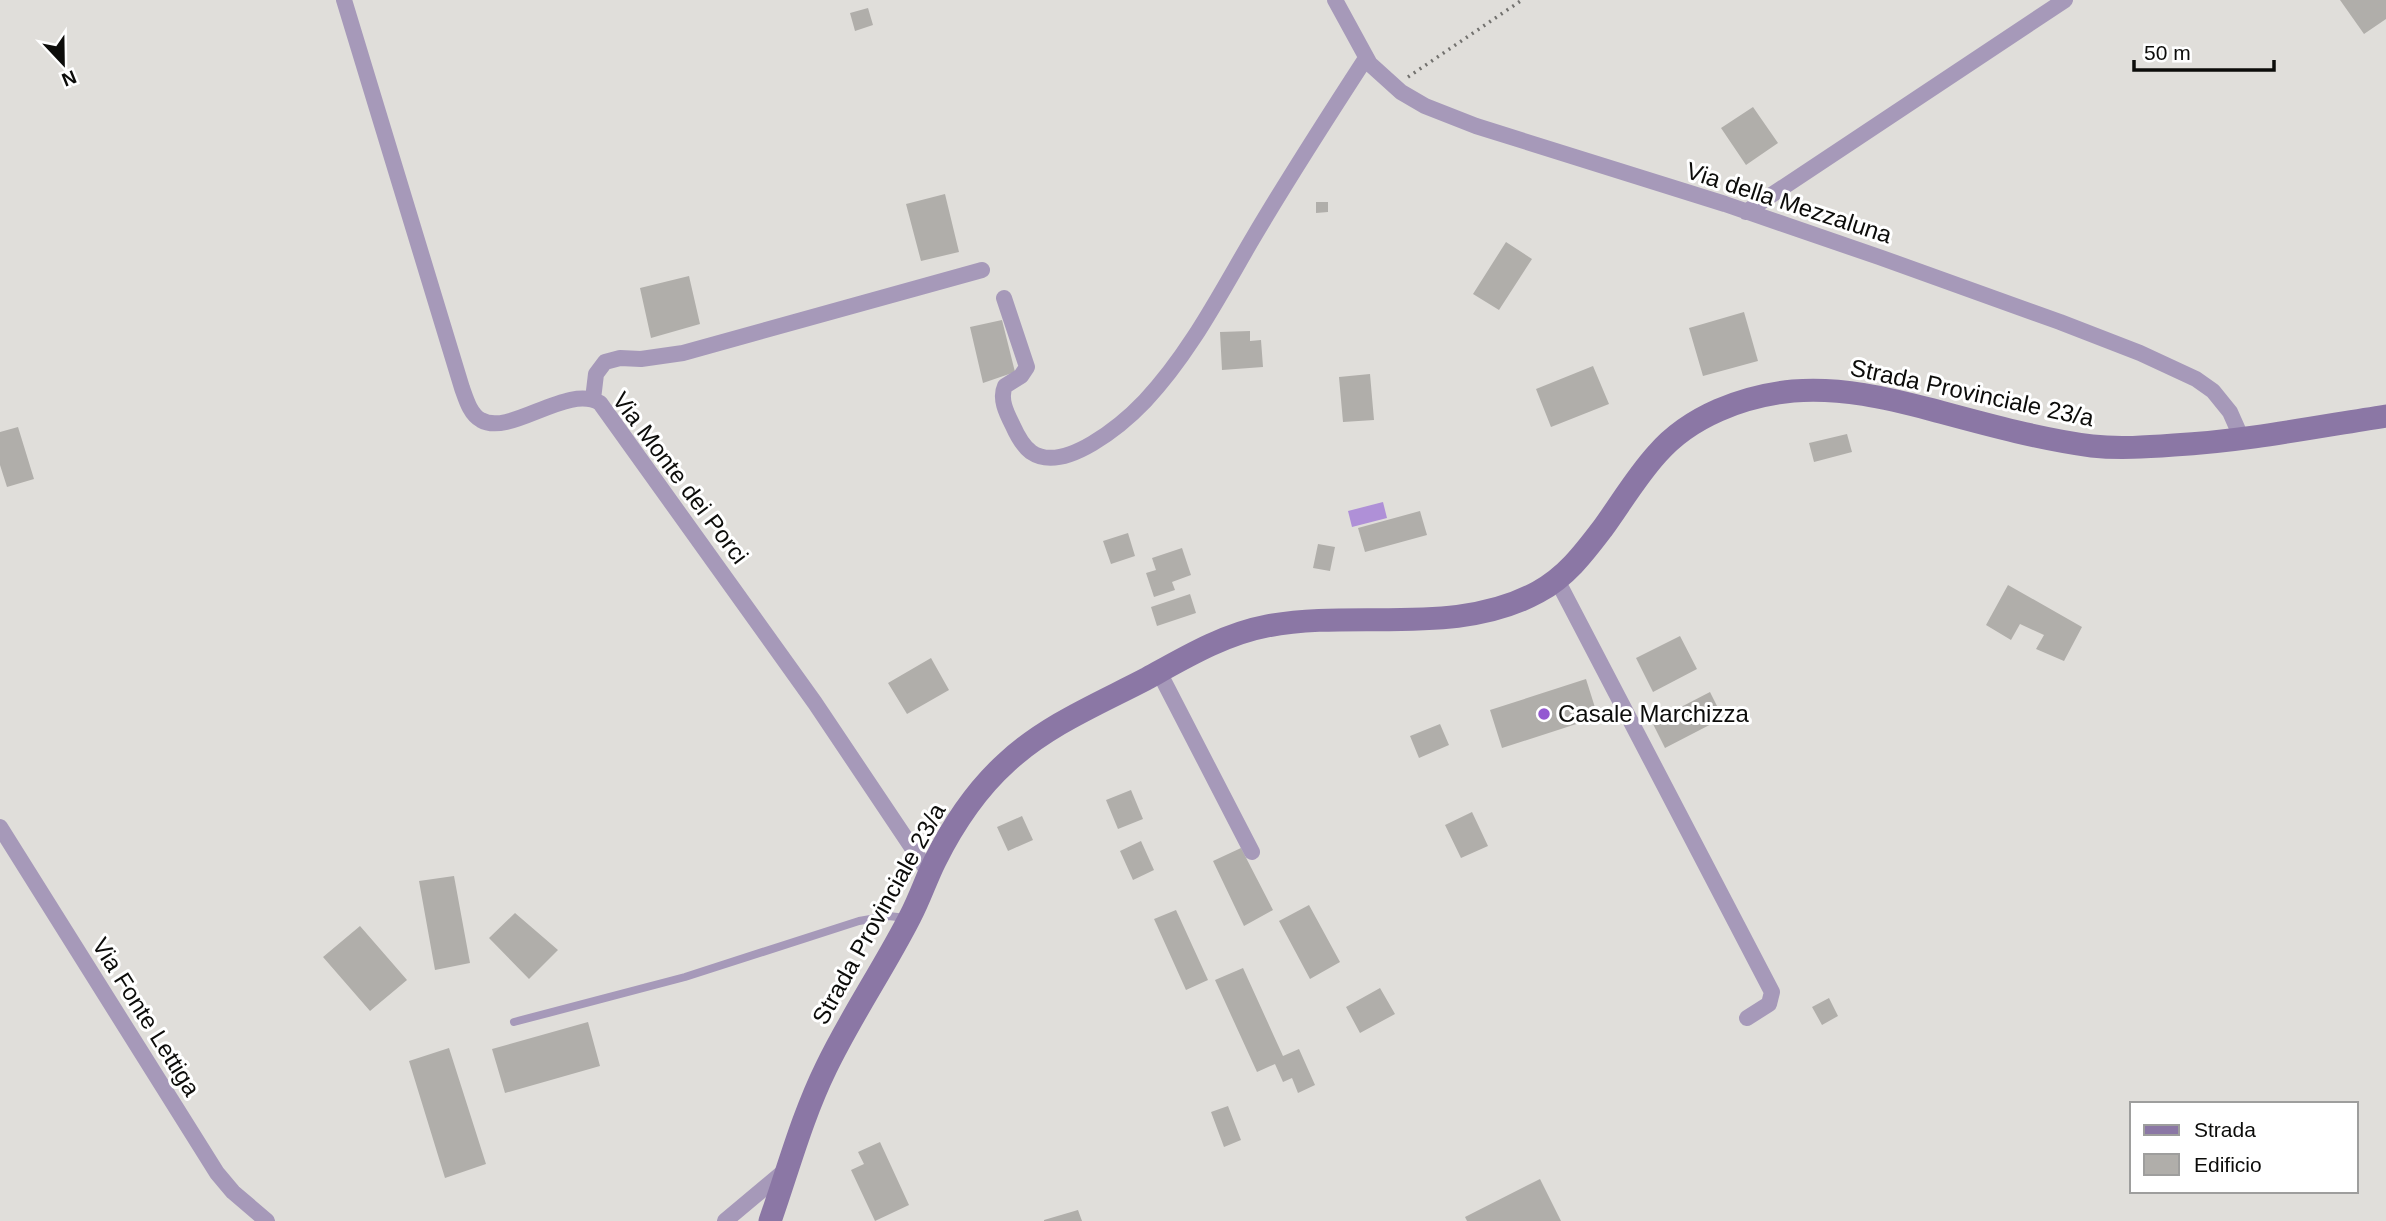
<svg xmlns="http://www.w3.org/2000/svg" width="2386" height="1221" viewBox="0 0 2386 1221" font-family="Arial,sans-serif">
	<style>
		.water { fill: #af90d7 }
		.building { fill: #b0aeaa }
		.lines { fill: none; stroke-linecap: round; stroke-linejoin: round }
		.path { stroke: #72716e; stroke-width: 3.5; stroke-dasharray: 2 5; stroke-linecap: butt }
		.lane { stroke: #a699b9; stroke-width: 8 }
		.street { stroke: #a699b9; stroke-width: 16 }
		.secondary { stroke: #8b77a5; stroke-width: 23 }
		.poi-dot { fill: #9459d1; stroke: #fff; stroke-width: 2.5 }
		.labels { text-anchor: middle; stroke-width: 6; stroke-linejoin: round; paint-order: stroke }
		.street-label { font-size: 24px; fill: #0c0c0a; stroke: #fff }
		.poi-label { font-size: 24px; fill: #0c0c0a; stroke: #fff; text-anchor: start }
	</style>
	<rect width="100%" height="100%" fill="#e0deda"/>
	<path class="water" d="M1383 502 1387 518 1352 527 1348 511Z"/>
	<path class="building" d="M2340 0H2386V19L2364 34Z
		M868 8 873 25 855 31 850 13Z
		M1753 107 1778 143 1746 165 1721 128Z
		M945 194 959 252 921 261 906 204Z
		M1316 202H1328V212L1316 213Z
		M1506 242 1532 259 1499 310 1473 294Z
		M689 276 700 324 651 338 640 288Z
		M1744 312 1758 361 1703 376 1689 328Z
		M1002 320 1015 372 983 383 970 327Z
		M1250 331V341L1261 340 1263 367 1222 370 1220 332Z
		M1593 366 1609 404 1551 427 1536 389Z
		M1370 374 1374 420 1343 422 1339 377Z
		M18 427 34 479 7 487 0 465V432Z
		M1847 434 1852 452 1814 462 1809 443Z
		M1420 511 1427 535 1365 552 1358 528Z
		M1128 533 1135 556 1111 564 1103 541Z
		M1318 544 1335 547 1330 571 1313 568Z
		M1182 548 1191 575 1172 582 1175 590 1154 597 1146 573 1156 570 1152 558Z
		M2008 585 2082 627 2064 661 2036 649 2044 635 2020 624 2011 640 1986 625Z
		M1190 594 1196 613 1157 626 1151 607Z
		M1680 636 1697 669 1653 692 1636 658Z
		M931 658 949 690 907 714 888 683Z
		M1586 679 1598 717 1502 748 1490 710Z
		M1710 692 1723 718 1665 748 1652 722Z
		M1440 724 1449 745 1419 758 1410 736Z
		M1131 790 1143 819 1118 829 1106 800Z
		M1472 812 1488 846 1461 858 1445 825Z
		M1022 816 1033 840 1008 851 997 827Z
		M1141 841 1154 870 1133 880 1120 851Z
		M1241 848 1273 910 1244 926 1213 861Z
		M454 876 470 963 435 970 419 881Z
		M1309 905 1340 962 1310 979 1279 921Z
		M1176 910 1208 980 1186 990 1154 919Z
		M515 913 558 950 529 979 489 938Z
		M360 926 407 980 370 1011 323 957Z
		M1243 968 1283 1056 1299 1049 1315 1085 1298 1093 1292 1078 1283 1082 1275 1064 1257 1072 1215 980Z
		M1380 988 1395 1014 1360 1033 1346 1007Z
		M1829 998 1838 1016 1822 1025 1812 1007Z
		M588 1022 600 1066 505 1093 492 1049Z
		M449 1048 486 1164 445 1178 409 1061Z
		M1228 1106 1241 1140 1224 1147 1211 1112Z
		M880 1142 909 1205 875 1221 851 1170 864 1164 858 1152Z
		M1540 1179 1561 1221H1467L1465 1217Z
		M1078 1210 1082 1221H1044V1220Z"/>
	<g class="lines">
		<path class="path" d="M1408 77 1522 0"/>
		<path class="lane" d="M514 1022 685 977 859 921 888 916 907 918"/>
		<path class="street" d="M344 0 462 388C466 399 470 414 481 420 510 437 568 383 600 403L815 703 929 873
			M1335 0 1370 64 1401 92 1425 106 1476 126 1725 204 1879 257 2060 322 2140 353 2196 379 2213 391 2230 412 2242 439
			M1746 212 2065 0
			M1004 298 1027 367 1021 376 1005 386C999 399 1007 414 1013 426 1017 435 1023 446 1031 452 1064 475 1124 423 1145 401 1190 353 1220 294 1253 238 1289 177 1327 118 1366 58
			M593 399 596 374 605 362 620 358 641 359 683 353 982 270
			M1557 580 1772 992 1769 1004 1747 1018
			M1159 672 1252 852
			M0 827 217 1173 233 1192 267 1221
			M725 1221 787 1169"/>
		<path class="secondary" d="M770 1221C788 1170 802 1117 826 1068 851 1016 884 968 910 917 920 898 926 879 935 861 953 825 977 789 1007 762 1047 725 1098 704 1146 679 1184 658 1224 634 1267 626 1356 609 1456 637 1538 592 1566 577 1584 553 1603 528 1621 503 1637 476 1657 454 1690 416 1743 396 1793 391 1841 387 1887 398 1933 410 1985 424 2039 439 2092 446 2119 449 2147 447 2174 445 2245 441 2315 427 2386 416"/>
	</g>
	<circle class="poi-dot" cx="1544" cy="714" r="7"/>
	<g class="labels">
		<g class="street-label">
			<text transform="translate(1789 203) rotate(18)" y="8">Via della Mezzaluna</text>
			<text transform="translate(1972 393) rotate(12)" y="8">Strada Provinciale 23/a</text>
			<text transform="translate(680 478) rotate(53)" y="8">Via Monte dei Porci</text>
			<text transform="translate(879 914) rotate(-61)" y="8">Strada Provinciale 23/a</text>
			<text transform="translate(146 1017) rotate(58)" y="8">Via Fonte Lettiga</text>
		</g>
		<g class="poi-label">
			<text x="1558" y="722">Casale Marchizza</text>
		</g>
	</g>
	<rect x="2130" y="1102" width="228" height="91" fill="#ffffff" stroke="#9e9e9d" stroke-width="2"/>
	<rect x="2144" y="1125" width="35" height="10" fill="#8b77a5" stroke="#9e9e9d" stroke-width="2"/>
	<text x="2194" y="1137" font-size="21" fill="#0c0c0a">Strada</text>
	<rect x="2144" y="1154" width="35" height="21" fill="#b0aeaa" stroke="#9e9e9d" stroke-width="2"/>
	<text x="2194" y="1172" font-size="21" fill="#0c0c0a">Edificio</text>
	<g transform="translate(63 63) rotate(158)" stroke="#ffffff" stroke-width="5" paint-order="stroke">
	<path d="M0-5L12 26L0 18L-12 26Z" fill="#0c0c0a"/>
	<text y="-10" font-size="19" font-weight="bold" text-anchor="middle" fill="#0c0c0a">N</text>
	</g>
	<path d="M2134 60v10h140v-10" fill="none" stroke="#0c0c0a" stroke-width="3.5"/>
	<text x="2144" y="60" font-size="21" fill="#0c0c0a" stroke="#ffffff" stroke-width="5" paint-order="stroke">50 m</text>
</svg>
